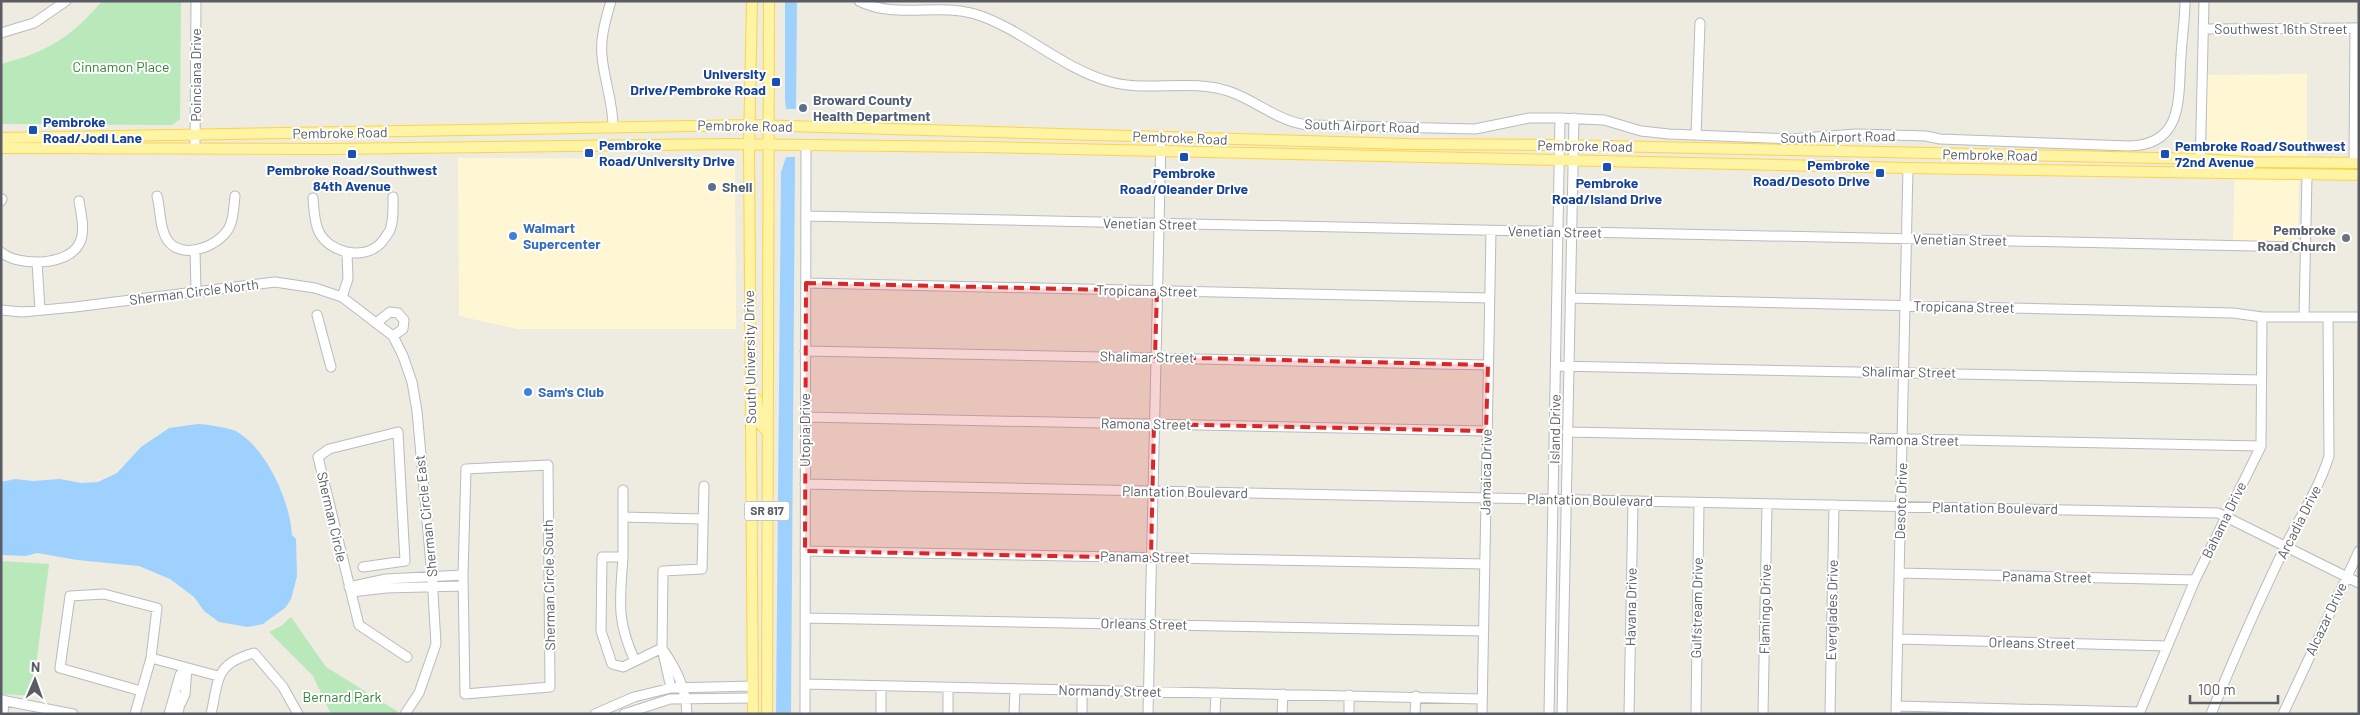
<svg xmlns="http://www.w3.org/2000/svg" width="2360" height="715" viewBox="0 0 2360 715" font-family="Barlow,sans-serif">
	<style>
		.commercial { fill: #fff7d4 }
		.green { fill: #b9e8bb }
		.water { fill: #9fd1ff }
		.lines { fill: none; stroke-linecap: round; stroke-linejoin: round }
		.minor-casing { stroke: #b8bbc1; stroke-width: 11 }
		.major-casing { stroke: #ffd348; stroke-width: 12 }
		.minor { stroke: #fff; stroke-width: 9 }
		.major { stroke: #fff4a4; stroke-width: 10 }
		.marked { fill: #d62828; fill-opacity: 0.2; stroke: #d62828; stroke-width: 4; stroke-dasharray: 10 6; stroke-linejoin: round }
		.transit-dot { fill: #1a4fb4; stroke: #fff; stroke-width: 2 }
		.service-dot { fill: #5c6f8a; stroke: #fff; stroke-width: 2 }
		.shop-dot { fill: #3f7fe0; stroke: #fff; stroke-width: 2 }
		.worship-dot { fill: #6b7280; stroke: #fff; stroke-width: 2 }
		.labels { text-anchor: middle; stroke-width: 4; stroke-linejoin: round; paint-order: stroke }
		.shield { fill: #fff; stroke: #8b8e92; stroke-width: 1 }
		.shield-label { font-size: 12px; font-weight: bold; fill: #595d63 }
		.street-label { font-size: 14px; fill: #595d63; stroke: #fff }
		.park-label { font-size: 14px; fill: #2c8734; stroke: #fff }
		.transit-label { font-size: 14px; font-weight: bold; fill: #164399; stroke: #fff; text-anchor: start }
		.service-label { font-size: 14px; font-weight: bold; fill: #4e5e75; stroke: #fff; text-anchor: start }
		.shop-label { font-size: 14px; font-weight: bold; fill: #366cbe; stroke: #fff; text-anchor: start }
		.worship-label { font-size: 14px; font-weight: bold; fill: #5b616d; stroke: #fff; text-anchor: end }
	</style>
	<rect width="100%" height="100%" fill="#eeebe0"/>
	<path class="commercial" d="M2307 74V158L2299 180 2298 242 2233 241 2235 157 2207 151V75Z
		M458 158 735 159 736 329H518L459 316Z"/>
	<path class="green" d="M102 1H181L180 119 172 125 1 124V64C47 52 71 38 102 1Z
		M1 561 49 564 32 696 1 694Z
		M291 617 326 667 397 711 396 714H331L313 676 269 632 281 626Z"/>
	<path class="water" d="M785 1H797L796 109H786L785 100Z
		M786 157H795L791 714H776L781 172Z
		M198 424C206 424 229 428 236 431 267 449 290 501 292 535L296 539 297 576 291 599 286 607 263 624 248 627 219 622 204 611 194 597 170 579 139 566 77 560 37 553 26 556 1 555V482L15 479 33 481 60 479 81 483 98 482 117 473 141 447 169 428Z"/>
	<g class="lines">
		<defs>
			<path id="minor" d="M611 1C606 19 600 37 602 56 604 80 613 102 613 126
				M859 1C894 19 937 3 975 14 1023 29 1062 69 1111 82 1149 92 1190 79 1228 91 1256 100 1278 122 1308 125L1475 129 1529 118H1560L1604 120 1641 131 1669 134 1790 139 1856 134 1926 136 1940 139 2129 146C2185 145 2178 96 2181 56 2182 37 2185 19 2185 1
				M2203 29 2359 28
				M1 33 34 23 66 1
				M1696 135 1700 23
				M195 148 196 1
				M2354 163 2355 28
				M2200 171 2204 1
				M157 196C161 211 159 228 168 241 184 262 225 244 231 223 234 214 234 204 235 196
				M313 198C314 209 314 222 319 232 329 252 362 261 380 244 383 241 386 236 389 232 394 223 393 207 393 197
				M1 201 2 199
				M807 216 2304 247
				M195 250 196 292
				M1 252C18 267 68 266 79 244 86 232 81 214 79 201
				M37 262 40 310
				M806 283 1489 298
				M342 297 348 279 347 253
				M1570 298 2233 313 2262 317H2359
				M1 310 22 312 75 307 275 282 315 288 342 297 393 336 403 356 412 382 417 411 432 576 436 644 419 693 405 714
				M317 315 331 367
				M2304 316 2307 176
				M376 323 390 312 398 313 404 320 403 329 393 336
				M805 351 1488 365
				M1556 366 2261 380
				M805 417 1486 431
				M1567 432 2261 446
				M548 465 550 687 465 694 463 575 466 469Z
				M805 484 2218 513 2359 583
				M623 490V557H602L601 631 612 664 623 667 662 648
				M623 517 702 519
				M805 551 1485 564
				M623 557C620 601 616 620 635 661
				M363 567 405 561 398 432 329 449 318 457 359 625 407 657
				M1899 573 2195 580
				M349 587 386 579 463 575
				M351 592 386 588 463 586
				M805 618 1483 631
				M1898 639 2167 646
				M663 650C677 670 686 689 687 714
				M151 658 218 676
				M805 684 1482 699
				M671 688 662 648 663 571 702 569 704 486
				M1 700 73 714
				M181 703 185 694 187 668
				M1896 706 2139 712
				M3 714 4 700
				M135 714 151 658 157 608 104 594 70 596 60 668 141 691
				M169 714 180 675 187 668
				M178 714 181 697
				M211 714C219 680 214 664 254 653L283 687 298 714
				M595 714 634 697 671 688 753 686
				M624 714 670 699 753 698
				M805 714 806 146
				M881 714V686
				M948 714V687
				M1014 714 1015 689
				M1082 714V690
				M1148 714 1161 138
				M1215 714 1216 693
				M1282 714 1283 694
				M1349 714V695
				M1415 714 1416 696
				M1482 714 1491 231
				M1549 714 1560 118
				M1562 714 1574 118
				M1629 714 1633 501
				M1696 714 1699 503
				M1763 714 1767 504
				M1830 714 1834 505
				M1896 714 1908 168
				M2139 714 2195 580 2261 446 2262 317
				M2211 714C2234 658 2258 603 2284 549 2299 518 2319 489 2329 456L2328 317
				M2283 714 2359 551"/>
			<path id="major" d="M752 1 749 145 753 714
				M1 138 750 125 1407 144 1560 145 2201 159 2247 162 2359 163
				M1 148 328 149 729 144 986 147 1908 168 2359 175
				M757 399 759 423 767 431
				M767 714 769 1"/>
		</defs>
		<use href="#minor" class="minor-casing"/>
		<use href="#major" class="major-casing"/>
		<use href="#minor" class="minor"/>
		<use href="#major" class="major"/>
	</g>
	<path class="marked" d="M806 283 1157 291 1155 357 1488 365 1486 431 1154 424 1151 558 805 551Z"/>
	<g class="transit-dot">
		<rect x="771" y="77" width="10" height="10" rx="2.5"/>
		<rect x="28" y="125" width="10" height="10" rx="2.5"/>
		<rect x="584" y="148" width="10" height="10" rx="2.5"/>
		<rect x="347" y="149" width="10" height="10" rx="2.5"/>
		<rect x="2160" y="149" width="10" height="10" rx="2.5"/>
		<rect x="1179" y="152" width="10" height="10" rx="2.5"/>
		<rect x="1602" y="162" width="10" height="10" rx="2.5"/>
		<rect x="1875" y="168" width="10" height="10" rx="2.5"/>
	</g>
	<g class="service-dot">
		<circle cx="803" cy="108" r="5"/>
		<circle cx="712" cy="187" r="5"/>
	</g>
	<g class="shop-dot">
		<circle cx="513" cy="236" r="5"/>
		<circle cx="528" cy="392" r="5"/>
	</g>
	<circle class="worship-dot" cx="2346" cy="238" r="5"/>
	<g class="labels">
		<rect class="shield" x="744.5" y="501.5" width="45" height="19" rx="4"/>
		<g class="shield-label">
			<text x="767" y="515">SR 817</text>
		</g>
		<g class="street-label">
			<text x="2281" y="34">Southwest 16th Street</text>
			<text transform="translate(196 75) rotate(-90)" y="5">Poinciana Drive</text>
			<text transform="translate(745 126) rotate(1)" y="5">Pembroke Road</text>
			<text transform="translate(1362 126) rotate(2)" y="5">South Airport Road</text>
			<text transform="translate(340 133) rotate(-1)" y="5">Pembroke Road</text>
			<text transform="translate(1838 137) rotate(-1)" y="5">South Airport Road</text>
			<text transform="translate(1180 138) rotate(2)" y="5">Pembroke Road</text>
			<text transform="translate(1585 146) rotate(1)" y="5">Pembroke Road</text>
			<text transform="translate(1990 155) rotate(1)" y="5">Pembroke Road</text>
			<text transform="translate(1150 224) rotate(1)" y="5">Venetian Street</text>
			<text transform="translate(1555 232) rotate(1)" y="5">Venetian Street</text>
			<text transform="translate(1960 240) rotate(1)" y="5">Venetian Street</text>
			<text transform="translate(1147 291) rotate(1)" y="5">Tropicana Street</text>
			<text transform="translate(194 292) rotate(-7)" y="5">Sherman Circle North</text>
			<text transform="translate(1964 307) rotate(1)" y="5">Tropicana Street</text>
			<text transform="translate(750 357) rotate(-91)" y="5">South University Drive</text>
			<text transform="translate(1147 357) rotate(1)" y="5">Shalimar Street</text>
			<text transform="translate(1909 372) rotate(1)" y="5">Shalimar Street</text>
			<text transform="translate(1146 424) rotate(1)" y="5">Ramona Street</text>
			<text transform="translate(1555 429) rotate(-89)" y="5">Island Drive</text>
			<text transform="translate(805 430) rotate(-90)" y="5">Utopia Drive</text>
			<text transform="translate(1914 440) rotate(1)" y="5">Ramona Street</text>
			<text transform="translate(1486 472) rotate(-89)" y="5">Jamaica Drive</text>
			<text transform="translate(1185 492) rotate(1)" y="5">Plantation Boulevard</text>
			<text transform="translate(1590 500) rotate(1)" y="5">Plantation Boulevard</text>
			<text transform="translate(1901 501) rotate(-88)" y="5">Desoto Drive</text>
			<text transform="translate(1995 508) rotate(1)" y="5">Plantation Boulevard</text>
			<text transform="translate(426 516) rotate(-96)" y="5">Sherman Circle East</text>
			<text transform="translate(332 517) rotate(77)" y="5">Sherman Circle</text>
			<text transform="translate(2224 520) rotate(-64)" y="5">Bahama Drive</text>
			<text transform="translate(2299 522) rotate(-63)" y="5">Arcadia Drive</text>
			<text transform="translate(1145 557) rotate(1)" y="5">Panama Street</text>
			<text transform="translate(2047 577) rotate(1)" y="5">Panama Street</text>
			<text transform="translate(549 585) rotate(-91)" y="5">Sherman Circle South</text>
			<text transform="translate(1631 607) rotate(-89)" y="5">Havana Drive</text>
			<text transform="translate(1697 608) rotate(-89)" y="5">Gulfstream Drive</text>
			<text transform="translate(1765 609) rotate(-89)" y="5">Flamingo Drive</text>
			<text transform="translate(1832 610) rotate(-89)" y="5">Everglades Drive</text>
			<text transform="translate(2326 619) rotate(-65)" y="5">Alcazar Drive</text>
			<text transform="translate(1144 624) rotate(1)" y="5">Orleans Street</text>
			<text transform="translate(2032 643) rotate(1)" y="5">Orleans Street</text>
			<text transform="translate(1110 691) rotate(1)" y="5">Normandy Street</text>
		</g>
		<g class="park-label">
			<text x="121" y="72">Cinnamon Place</text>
			<text x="342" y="702">Bernard Park</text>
		</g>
		<g class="transit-label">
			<text x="766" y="79" text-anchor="end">University<tspan x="766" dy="16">Drive/Pembroke Road</tspan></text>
			<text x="43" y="127">Pembroke<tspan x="43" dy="16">Road/Jodi Lane</tspan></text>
			<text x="599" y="150">Pembroke<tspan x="599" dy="16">Road/University Drive</tspan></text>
			<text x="2175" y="151">Pembroke Road/Southwest<tspan x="2175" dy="16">72nd Avenue</tspan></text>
			<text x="1870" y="170" text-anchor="end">Pembroke<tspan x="1870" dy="16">Road/Desoto Drive</tspan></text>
			<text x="352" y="175" text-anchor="middle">Pembroke Road/Southwest<tspan x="352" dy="16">84th Avenue</tspan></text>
			<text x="1184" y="178" text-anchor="middle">Pembroke<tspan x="1184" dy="16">Road/Oleander Drive</tspan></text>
			<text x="1607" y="188" text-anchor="middle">Pembroke<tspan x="1607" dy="16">Road/Island Drive</tspan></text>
		</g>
		<g class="service-label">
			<text x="813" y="105">Broward County<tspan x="813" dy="16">Health Department</tspan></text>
			<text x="722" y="192">Shell</text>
		</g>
		<g class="shop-label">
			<text x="523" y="233">Walmart<tspan x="523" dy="16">Supercenter</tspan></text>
			<text x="538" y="397">Sam's Club</text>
		</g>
		<g class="worship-label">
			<text x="2336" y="235">Pembroke<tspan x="2336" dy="16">Road Church</tspan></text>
		</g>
	</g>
	<rect width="2360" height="715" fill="none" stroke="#595d63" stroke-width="5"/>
	<g transform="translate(35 680) rotate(2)" stroke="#ffffff" stroke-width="4" paint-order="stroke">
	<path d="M0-4L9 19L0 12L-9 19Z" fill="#595d63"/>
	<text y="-8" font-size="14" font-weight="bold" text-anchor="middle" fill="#595d63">N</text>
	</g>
	<path d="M2190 695v8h88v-8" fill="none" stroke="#595d63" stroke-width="2.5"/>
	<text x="2198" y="695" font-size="15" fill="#595d63" stroke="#ffffff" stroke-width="4" paint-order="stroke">100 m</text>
</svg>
